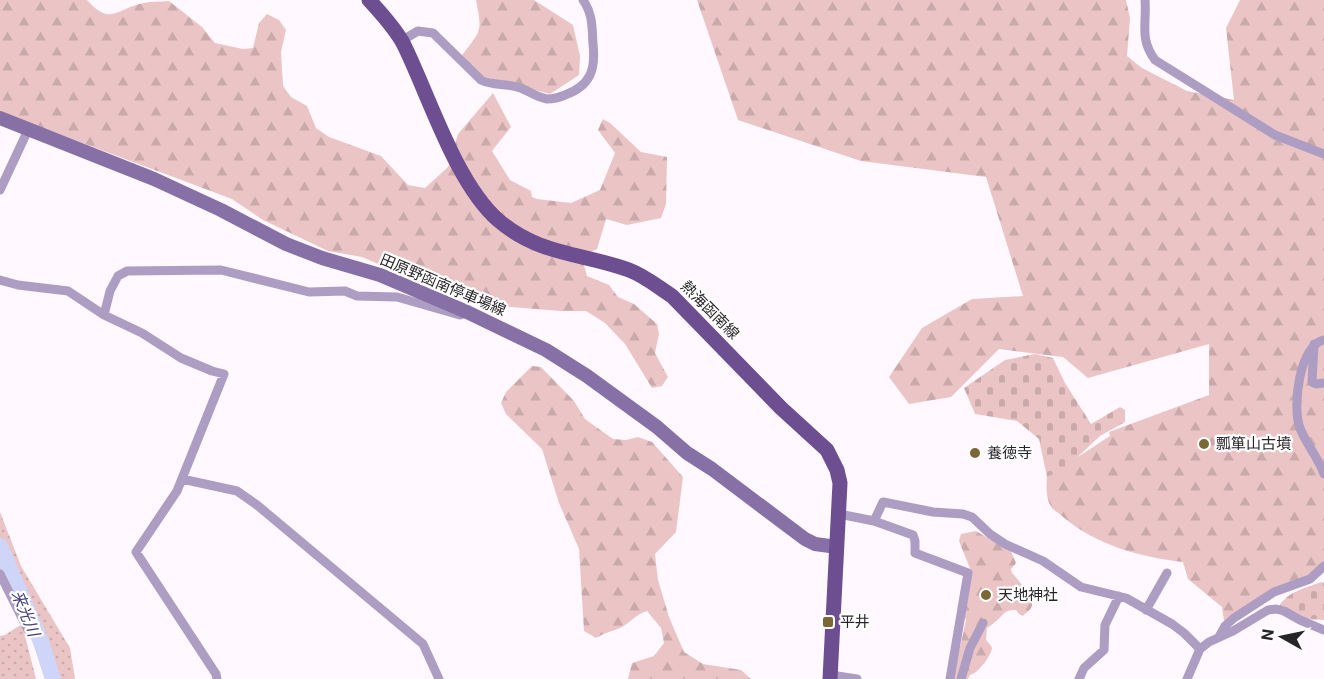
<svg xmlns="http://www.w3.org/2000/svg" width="1324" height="679" viewBox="0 0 1324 679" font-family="Roboto,'Noto Sans JP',sans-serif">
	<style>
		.grass { fill: url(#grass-dots) }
		.forest { fill: url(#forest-firs) }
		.cemetery { fill: url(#cemetery-stones) }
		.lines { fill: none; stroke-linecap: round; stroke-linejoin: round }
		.river { stroke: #cfd4f9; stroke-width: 16 }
		.street { stroke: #ad9dc3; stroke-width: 9 }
		.secondary { stroke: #8770a6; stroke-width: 14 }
		.primary { stroke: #6d4f91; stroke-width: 15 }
		.poi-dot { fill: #7c6736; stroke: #fff; stroke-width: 2 }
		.labels { text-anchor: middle; stroke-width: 4.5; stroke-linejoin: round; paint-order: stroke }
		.street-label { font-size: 15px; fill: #282528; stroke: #fff }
		.poi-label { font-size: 15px; fill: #282528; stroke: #fff; text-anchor: start }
		.water-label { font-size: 16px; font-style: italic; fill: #40427b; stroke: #fff }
	</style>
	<defs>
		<pattern id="grass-dots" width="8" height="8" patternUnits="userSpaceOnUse" patternTransform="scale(1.5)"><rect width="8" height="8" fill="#ebc5c6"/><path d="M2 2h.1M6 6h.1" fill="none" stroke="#caa9aa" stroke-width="1.8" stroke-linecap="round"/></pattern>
		<pattern id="forest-firs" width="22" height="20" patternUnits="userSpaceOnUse" patternTransform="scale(1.5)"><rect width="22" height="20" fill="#ebc5c6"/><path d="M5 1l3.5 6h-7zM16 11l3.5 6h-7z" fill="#caa9aa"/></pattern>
		<pattern id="cemetery-stones" width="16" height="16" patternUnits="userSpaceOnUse" patternTransform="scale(1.5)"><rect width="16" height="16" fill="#ebc5c6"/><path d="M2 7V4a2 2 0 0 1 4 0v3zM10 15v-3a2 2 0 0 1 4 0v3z" fill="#caa9aa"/></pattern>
	</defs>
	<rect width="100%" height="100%" fill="#fff8fe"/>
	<path class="grass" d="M0 512 21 566 70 648 75 679H45L42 659 14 595 0 570Z
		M22 624 36 679H0V636L5 635Z"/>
	<path class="forest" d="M0 0H87C111 27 117 8 144 3 152 1 161 2 169 1L202 27 215 43 243 49 253 48 259 23 267 14 279 20 286 30 281 52 283 86 291 97 307 106 316 128 329 137 381 156 408 185 425 188 448 167 458 134 493 93 511 127 492 151 510 180 531 191 532 197 537 199 571 203 600 190 615 153 598 130 603 119 610 123 641 152 667 157 666 204 661 218 627 225 606 219 597 249 589 253 584 265 587 276 609 285 618 297 634 304 657 324 659 334 655 353 668 377 662 386 652 388 625 344 605 323 586 311H561L488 305 429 286 362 257 328 251 263 220 232 199 0 112Z
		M476 0H534L573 25 580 56 579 75 550 94 478 75 462 55C482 30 482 31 476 0Z
		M697 0H1126L1130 18 1127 56 1142 68 1187 91 1234 100 1226 28 1240 0H1324V567L1224 621 1222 607 1188 579 1183 562C1140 557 1096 545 1063 517 1060 514 1055 511 1052 508 1046 499 1046 488 1047 477L1110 436 1109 432 1209 395V344L1088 378 1063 357 999 349 951 397 909 404 889 377 922 328 972 299 1023 296 986 177 861 161 738 120Z
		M532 366 541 367 574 401 585 419 613 439 626 440 638 437 652 442 683 477 676 532 655 554 658 580 669 617 684 652 703 664 741 670 751 679H628L632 663 654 656 664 643 661 628 647 611C636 614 630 623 620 628 612 631 604 633 596 638L584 631 579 549 559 503 542 449 506 414 501 403 506 392Z
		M976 531 998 544 1009 547 1016 563 1011 569 1012 573C1017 578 1032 597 1032 603 1033 609 1027 612 1023 616L1019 614 1016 610C1004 609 1003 616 995 622 993 624 990 626 987 628L986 640C988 642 991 645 992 648 992 654 978 674 970 675L968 679H953L966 620 963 615 971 571 959 541 961 534Z"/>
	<path class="cemetery" d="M1035 354 1053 358 1065 383 1091 424 1120 407 1125 410V422L1100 436 1069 465 1047 477 1039 439 1017 421 975 414 964 388 1005 360Z
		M1321 582 1324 583V620L1307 619 1279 607C1286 592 1306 588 1321 582Z"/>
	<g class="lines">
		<path class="river" d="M0 546 41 642 53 679"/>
		<path class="street" d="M1145 0C1147 24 1139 38 1155 60L1275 135 1324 154
			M401 41 418 31 433 33 481 80C493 86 504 83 517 87 527 89 535 97 547 99 553 99 558 98 565 95 590 86 596 70 593 44 592 28 593 14 583 0
			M0 190 28 130
			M0 280 18 285 68 291 104 315 142 333 181 358 212 371 224 374 177 491 136 552 216 674 217 679
			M104 315 110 291 118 276 127 271 221 270 309 292 345 291 357 296 397 297 460 315 465 313
			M1324 340C1299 345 1292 408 1300 428 1306 444 1318 457 1324 474
			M1314 344 1312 382 1316 384 1324 383
			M182 479 237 491 257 505 423 644 439 679
			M839 514 874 521 913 535 915 541V553L968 573 950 679
			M874 521 883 502 933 512 963 514 972 517 990 534 1005 544 1043 561 1081 587 1126 598 1172 624 1184 633 1200 649
			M0 574 28 630
			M1146 610 1167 573
			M1219 637 1225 626 1234 618 1274 592 1310 579 1324 566
			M831 675 857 679
			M961 679 970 648 983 623
			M1079 679 1084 668 1104 650 1105 625 1119 596
			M1187 679 1200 649 1209 642 1233 631 1268 610 1276 609 1284 611 1300 620 1324 630"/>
		<path class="secondary" d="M0 118 154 179 221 210 286 244 322 258 380 275 467 312 546 350 587 376 657 427 687 453 712 469 805 539 815 544 837 547"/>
		<path class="primary" d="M369 0C381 13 394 27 403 43 429 95 455 182 498 220 538 255 582 253 629 270 645 276 658 287 672 296L781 408 827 450 837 470 840 483 830 679"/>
	</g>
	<g class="poi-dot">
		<circle cx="1204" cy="444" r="6"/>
		<circle cx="975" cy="453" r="6"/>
		<circle cx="986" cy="595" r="6"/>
		<rect x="822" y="616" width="12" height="12" rx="3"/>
	</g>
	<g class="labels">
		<g class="street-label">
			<text transform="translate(443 285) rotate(23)" y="5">田原野函南停車場線</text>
			<text transform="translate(710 310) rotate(45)" y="5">熱海函南線</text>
		</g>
		<g class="poi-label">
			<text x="1216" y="449">瓢箪山古墳</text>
			<text x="987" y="458">養徳寺</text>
			<text x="998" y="600">天地神社</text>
			<text x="840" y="627">平井</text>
		</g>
		<g class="water-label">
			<text transform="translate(26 613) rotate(68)" y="6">来光川</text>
		</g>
	</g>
	<g transform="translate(1282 637) rotate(279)" stroke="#ffffff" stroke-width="4.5" paint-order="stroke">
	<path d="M0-4.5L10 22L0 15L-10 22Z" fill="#282528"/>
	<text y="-9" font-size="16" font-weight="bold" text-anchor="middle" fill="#282528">N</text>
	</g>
</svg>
